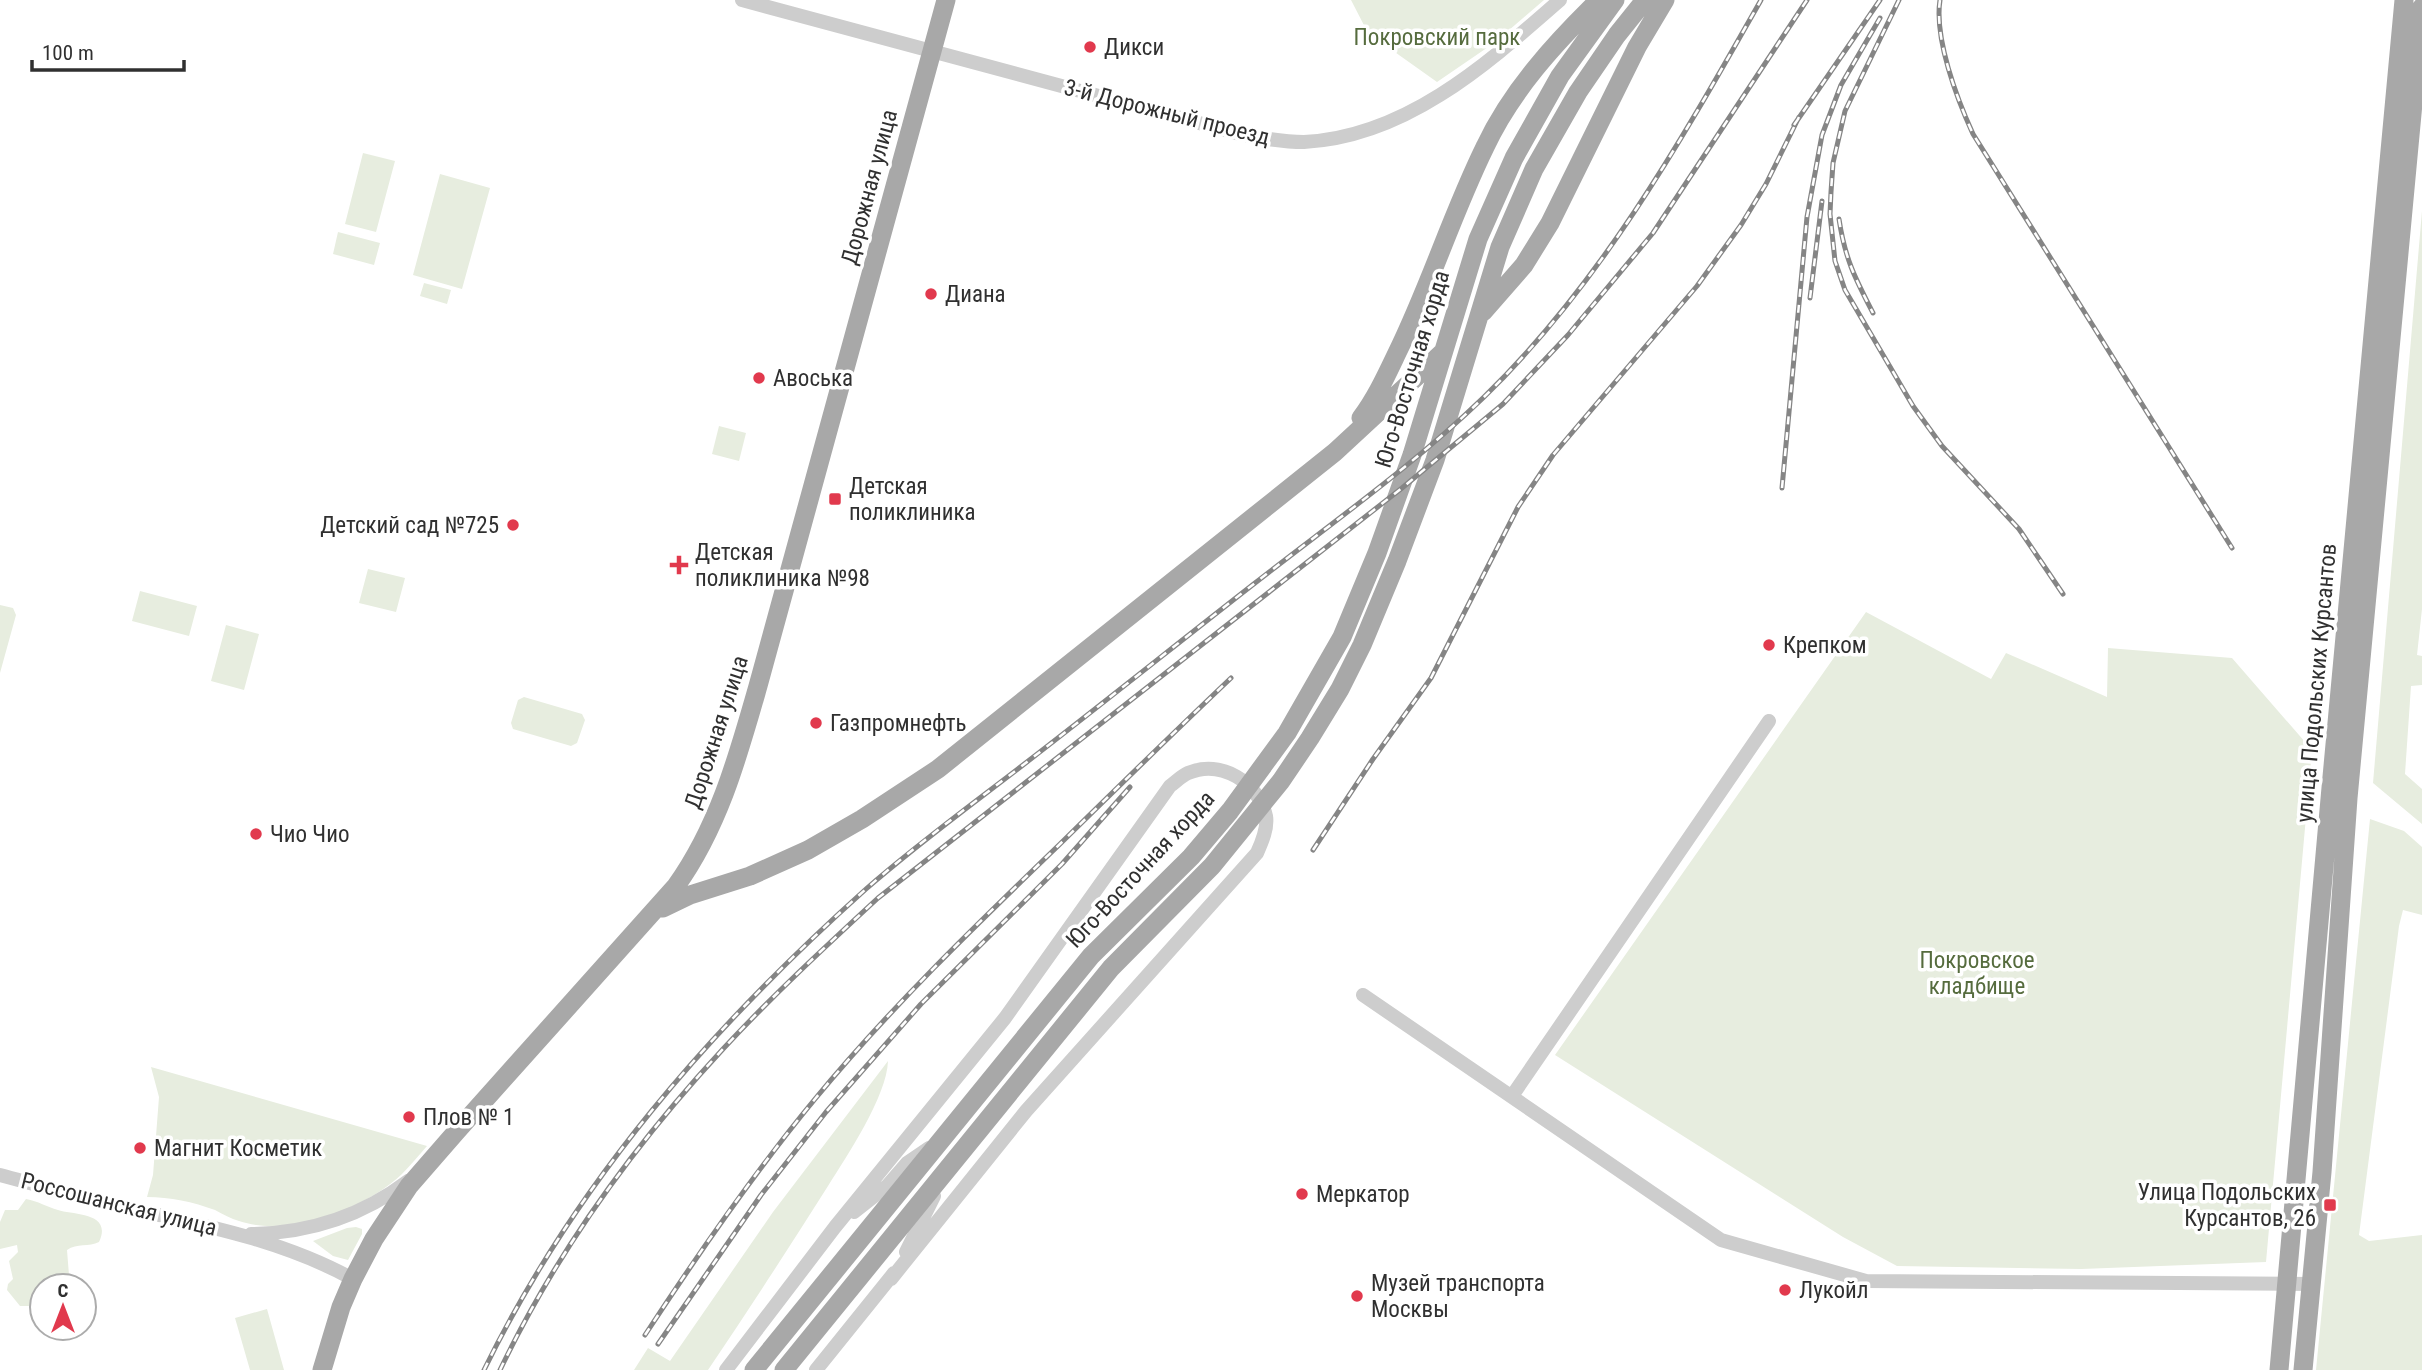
<svg xmlns="http://www.w3.org/2000/svg" width="2422" height="1370" viewBox="0 0 2422 1370" font-family="'Roboto Condensed',sans-serif">
	<style>
		.green { fill: #e7eddf }
		.lines { fill: none; stroke-linecap: round; stroke-linejoin: round }
		.minor { stroke: #cdcdcd; stroke-width: 14 }
		.major { stroke: #a8a8a8; stroke-width: 19 }
		.rail-casing { stroke: #858585; stroke-width: 5 }
		.rail { stroke: #fff; stroke-width: 2.5; stroke-dasharray: 8; stroke-linecap: butt }
		.poi-dot { fill: #e1394d; stroke: #fff; stroke-width: 2.5 }
		.labels { text-anchor: middle; stroke-width: 7; stroke-linejoin: round; paint-order: stroke }
		.park-label { font-size: 23px; fill: #566c3e; stroke: #fff }
		.poi-label { font-size: 23px; fill: #303030; stroke: #fff; text-anchor: start }
		.street-label { font-size: 23px; fill: #303030; stroke: #fff }
	</style>
	<rect width="100%" height="100%" fill="#fff"/>
	<path class="green" d="M1351 0H1544L1494 43 1437 82 1368 33Z
		M363 153 395 161 376 232 345 224Z
		M440 174 490 188 462 289 413 275Z
		M2422 211V609L2417 655 2422 656V685L2411 686 2405 774 2422 789V824L2373 783Z
		M338 232 380 243 374 265 333 254Z
		M424 283 451 290 447 304 420 296Z
		M719 426 746 433 739 461 712 454Z
		M368 569 405 578 396 612 359 603Z
		M140 591 197 606 189 636 132 621Z
		M0 605 13 608 16 615 0 673Z
		M1866 612 1991 679 2006 653 2107 697 2108 648 2232 658 2312 750 2266 1262 2081 1269 1897 1266 1843 1237 1555 1055Z
		M226 625 259 634 244 690 211 681Z
		M524 697 582 714 585 720 577 743 571 746 513 729 511 723 518 700Z
		M2370 819 2404 831 2422 847V915L2403 910 2399 926 2359 1235 2369 1241 2422 1235V1370H2316Z
		M888 1061C887 1096 847 1156 828 1186 789 1248 749 1309 708 1370H634L648 1348 670 1361 773 1212Z
		M151 1067 427 1146C419 1155 411 1165 402 1174 365 1209 289 1238 239 1221 231 1219 223 1214 215 1210 193 1202 170 1197 147 1197L153 1175 159 1097Z
		M26 1199C38 1201 47 1207 58 1210 73 1215 113 1212 99 1242 89 1247 77 1243 67 1250L69 1275 65 1279 42 1286V1305L39 1306H20L7 1290 8 1284 13 1279 9 1261 18 1252 17 1245 0 1249V1222L5 1210H18Z
		M356 1227 362 1229V1234L348 1260 333 1256 313 1241 347 1228Z
		M267 1309 284 1370H250L235 1318Z"/>
	<g class="lines">
		<path class="minor" d="M742 0 1240 134C1261 138 1282 142 1304 142 1406 137 1487 64 1560 0
			M1363 995 1721 1240 1866 1281 2312 1284
			M1512 1096 1769 721
			M0 1175C41 1186 83 1198 124 1207 203 1225 282 1240 353 1279
			M854 1212 887 1186 907 1163 929 1148
			M251 1234C309 1233 362 1216 408 1181
			M906 1252 934 1196
			M726 1370 835 1227 1005 1018 1170 786C1176 782 1181 776 1188 773 1221 759 1258 782 1266 816 1268 828 1262 842 1257 853L1026 1111 891 1279
			M816 1370 894 1273"/>
		<path class="major" d="M1483 312 1524 265 1550 223 1637 47 1665 0
			M1361 418C1376 398 1386 376 1397 353 1430 286 1452 214 1485 147 1511 91 1555 43 1599 0
			M663 908 690 895 750 876 808 850 862 819 938 769 1335 452 1442 353
			M322 1370 341 1307 353 1279 374 1239 409 1186 456 1132 676 886C719 826 738 756 758 686L946 0
			M754 1370 1091 956 1191 857 1230 811 1287 733 1342 637 1377 553 1412 455 1478 239 1514 158 1560 76 1615 0
			M784 1370 1111 968 1212 866 1281 781 1310 738 1340 689 1362 645 1397 561 1435 460 1500 247 1534 169 1578 92 1617 35 1645 0
			M2279 1370C2319 913 2361 457 2404 0
			M2303 1370 2322 1172 2348 798 2422 7"/>
		<defs>
			<path id="rail" d="M1899 0 1845 111 1833 163 1831 192 1830 214 1835 261 1845 290 1913 406 1942 446 2019 529 2063 594
				M1940 0C1934 38 1957 99 1973 134L2232 548
				M1794 125 1880 0
				M1839 219C1845 259 1855 278 1873 313
				M1810 298 1822 201
				M1782 488 1807 217 1822 135 1841 85 1880 18
				M1313 850 1373 759 1431 678 1518 507 1553 455 1697 286 1741 225 1766 184 1799 117
				M645 1335C698 1254 753 1174 815 1099 890 1008 975 926 1060 844 1117 788 1173 733 1231 678
				M658 1344 761 1195 826 1112 921 1004 1062 864 1130 787
				M484 1370C576 1182 711 1028 866 889 916 845 971 805 1023 765 1101 705 1178 643 1255 583 1333 522 1414 465 1484 397 1602 282 1681 141 1761 0
				M500 1370C556 1253 635 1144 723 1049 772 996 825 947 878 898L1402 488 1503 404 1568 335 1653 233 1807 0"/>
		</defs>
		<use href="#rail" class="rail-casing"/>
		<use href="#rail" class="rail"/>
	</g>
	<g class="poi-dot">
		<circle cx="1090" cy="47" r="7"/>
		<circle cx="931" cy="294" r="7"/>
		<circle cx="759" cy="378" r="7"/>
		<rect x="828" y="492" width="14" height="14" rx="3.5"/>
		<circle cx="513" cy="525" r="7"/>
		<path d="M675.5 554.5h7v7h7v7h-7v7h-7v-7h-7v-7h7z"/>
		<circle cx="1769" cy="645" r="7"/>
		<circle cx="816" cy="723" r="7"/>
		<circle cx="256" cy="834" r="7"/>
		<circle cx="409" cy="1117" r="7"/>
		<circle cx="140" cy="1148" r="7"/>
		<circle cx="1302" cy="1194" r="7"/>
		<rect x="2323" y="1198" width="14" height="14" rx="3.5"/>
		<circle cx="1785" cy="1290" r="7"/>
		<circle cx="1357" cy="1296" r="7"/>
	</g>
	<g class="labels">
		<g class="park-label">
			<text x="1437" y="45">Покровский парк</text>
			<text x="1977" y="968">Покровское<tspan x="1977" dy="26">кладбище</tspan></text>
		</g>
		<g class="poi-label">
			<text x="1104" y="55">Дикси</text>
			<text x="945" y="302">Диана</text>
			<text x="773" y="386">Авоська</text>
			<text x="849" y="494">Детская<tspan x="849" dy="26">поликлиника</tspan></text>
			<text x="499" y="533" text-anchor="end">Детский сад №725</text>
			<text x="695" y="560">Детская<tspan x="695" dy="26">поликлиника №98</tspan></text>
			<text x="1783" y="653">Крепком</text>
			<text x="830" y="731">Газпромнефть</text>
			<text x="270" y="842">Чио Чио</text>
			<text x="423" y="1125">Плов № 1</text>
			<text x="154" y="1156">Магнит Косметик</text>
			<text x="2316" y="1200" text-anchor="end">Улица Подольских<tspan x="2316" dy="26">Курсантов, 26</tspan></text>
			<text x="1316" y="1202">Меркатор</text>
			<text x="1371" y="1291">Музей транспорта<tspan x="1371" dy="26">Москвы</tspan></text>
			<text x="1799" y="1298">Лукойл</text>
		</g>
		<g class="street-label">
			<text transform="translate(1167 112) rotate(14)" y="8">3-й Дорожный проезд</text>
			<text transform="translate(869 187) rotate(-75)" y="8">Дорожная улица</text>
			<text transform="translate(1412 369) rotate(-73)" y="8">Юго-Восточная хорда</text>
			<text transform="translate(2316 683) rotate(-85)" y="8">улица Подольских Курсантов</text>
			<text transform="translate(716 732) rotate(-72)" y="8">Дорожная улица</text>
			<text transform="translate(1140 869) rotate(-47)" y="8">Юго-Восточная хорда</text>
			<text transform="translate(119 1204) rotate(14)" y="8">Россошанская улица</text>
		</g>
	</g>
	<g transform="translate(63 1307)"><circle r="33" fill="#ffffff" stroke="#acacac" stroke-width="2"/>
	<path d="M0-5L12 26L0 18L-12 26Z" fill="#e1394d"/>
	<text y="-10" font-size="19" font-weight="bold" text-anchor="middle" fill="#303030">С</text>
	</g>
	<path d="M32 60v10h152v-10" fill="none" stroke="#303030" stroke-width="3.5"/>
	<text x="42" y="60" font-size="21" fill="#303030" stroke="#ffffff" stroke-width="5" paint-order="stroke">100 m</text>
</svg>
